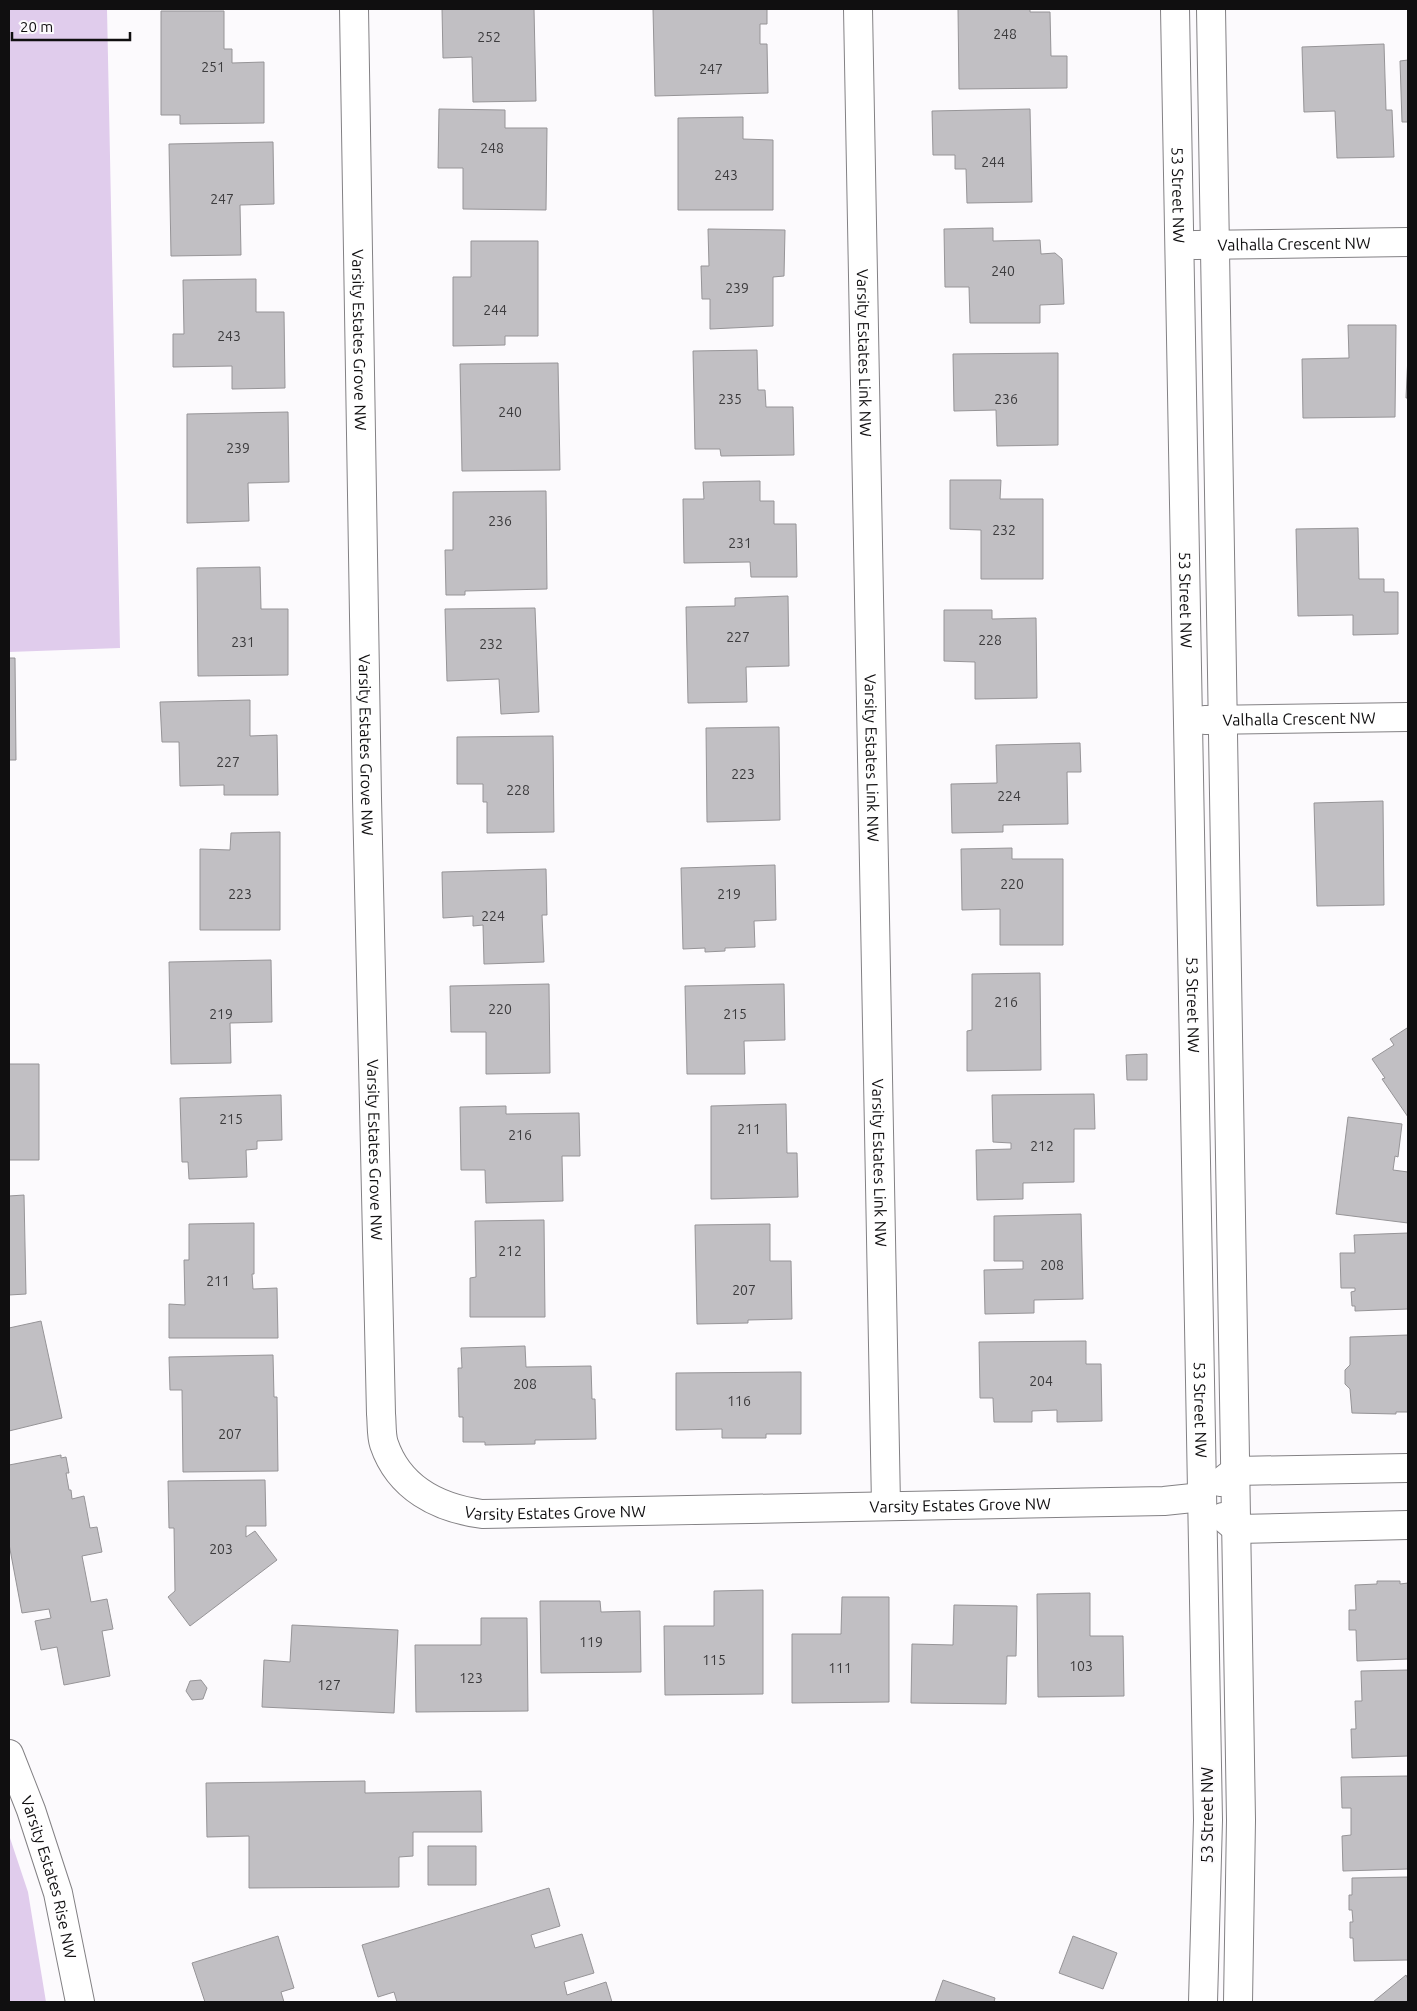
<svg xmlns="http://www.w3.org/2000/svg" width="1417" height="2011" viewBox="0 0 1417 2011" font-family="Ubuntu,sans-serif">
	<style>
		.green { fill: #e0ccec }
		.building { fill: #c1bfc3; stroke: #969497 }
		.lines { fill: none; stroke-linecap: round; stroke-linejoin: round }
		.minor-casing { stroke: #838184; stroke-width: 30 }
		.minor { stroke: #fff; stroke-width: 28 }
		.labels { text-anchor: middle; stroke-width: 4; stroke-linejoin: round; paint-order: stroke }
		.number-label { font-size: 14px; fill: #3c3b3d }
		.street-label { font-size: 16px; fill: #100f10; stroke: #fcfafd }
	</style>
	<rect width="100%" height="100%" fill="#fcfafd"/>
	<path class="green" d="M9 9H107L120 648 9 652Z
		M9 1835 28 1892 46 2002H9Z"/>
	<path class="building" d="M442 9H534L536 101 473 102 472 57 443 58Z
		M653 9H767V24H760V44H767L768 93 655 96Z
		M958 9H1030V12H1050L1051 56H1067V88L959 89Z
		M161 11H224V49H232V63L264 62V123L180 124V115H161Z
		M1384 44 1386 110H1392L1394 157 1337 158 1335 111 1304 112 1302 47Z
		M1408 60V122H1402L1400 61Z
		M439 109 505 110V128H547L546 210 463 209V168H438Z
		M1030 109 1032 202 967 203 966 169H955V155H933L932 111Z
		M743 117V139L773 140V210H678V118Z
		M273 142 274 204 240 205 241 255 171 256 169 144Z
		M993 228V241L1040 240 1041 254 1055 253 1062 259 1064 304 1040 305V323H970L969 287H945L944 229Z
		M708 229 785 230 784 276 773 277V326L710 329V299H702L701 266H709Z
		M471 241H538V336H505V345L453 346V277H471Z
		M256 279V312H284L285 388 232 389V366L173 367V334H184L183 280Z
		M1348 325H1396L1395 417 1303 418 1302 359 1349 358Z
		M757 350 758 390H765L766 407H793L794 455 721 456 720 449H695L693 351Z
		M1058 353V445L997 446 996 410 954 411 953 354Z
		M1408 355V398H1406Z
		M558 363 560 470 462 471 460 364Z
		M288 412 289 482 248 483 249 521 187 523V414Z
		M950 480H1001L1000 499H1043V579H981V530L950 529Z
		M760 481V501H774V524H796L797 577H751L750 562 684 563 683 499H704L703 482Z
		M546 491 547 589 465 591V595H446L445 550H453V492Z
		M1358 528 1359 579H1384V592H1398V634L1353 635V615L1298 616 1296 529Z
		M260 567 261 609H288V675L198 676 197 568Z
		M788 596 789 666 746 667 747 702 688 703 686 607 735 606V598Z
		M535 608 539 712 501 714 499 679 447 681 445 609Z
		M944 610H992V619L1036 618 1037 698 975 699V662L944 661Z
		M9 658H15L16 760H9Z
		M250 700V736L277 735 278 795H224V785L180 786 179 742H162L160 702Z
		M779 727 780 820 707 822 706 728Z
		M553 736 554 832 487 833V802H483V784H457V737Z
		M1080 743 1081 772H1067L1068 824 1003 825V832L952 833 951 784 997 783 996 745Z
		M1383 801 1384 905 1317 906 1314 803Z
		M280 832V930H200V849L230 850 231 833Z
		M1012 848V859H1063V945H1000V909L962 910 961 849Z
		M775 865 776 920 754 921 755 947 725 948V951L705 952V948L683 949 681 868Z
		M546 869 547 915H542L544 962 484 964 483 925 473 926V916L443 918 442 872Z
		M271 960 272 1022 230 1023 231 1063 171 1064 169 962Z
		M1040 973 1041 1070 967 1071V1031L972 1030V974Z
		M549 984 550 1073 486 1074V1032H451L450 986Z
		M784 984 785 1040 744 1041 745 1074H687L685 986Z
		M1407 1028 1408 1030V1117L1382 1079 1385 1078 1372 1059 1394 1045 1390 1039Z
		M1147 1054V1080H1127L1126 1055Z
		M9 1064H39V1160H9Z
		M1094 1094 1095 1129H1074V1182L1023 1183V1199L977 1200 976 1150 1011 1149V1143L993 1142 992 1095Z
		M281 1095 282 1140 257 1141V1149L246 1150 247 1177 189 1179 188 1162H182L180 1098Z
		M786 1104 787 1153H797L798 1197 711 1199V1106Z
		M506 1106V1114L579 1113 580 1156H562L563 1201 486 1203 485 1170H461L460 1107Z
		M1348 1117 1402 1124 1398 1157 1395 1156 1393 1170 1408 1172V1223L1336 1214Z
		M24 1195 26 1294 9 1295V1196Z
		M1081 1214 1083 1299 1034 1300V1313L985 1314 984 1270 1023 1269V1261H994V1216Z
		M544 1220 545 1317H470V1278L476 1277 475 1221Z
		M254 1223V1274H252L253 1289 277 1288 278 1338H169V1304L185 1305 184 1260H189V1224Z
		M770 1224V1261H791L792 1319 748 1320V1323L697 1324 695 1225Z
		M1408 1233V1315V1309L1355 1311V1306H1352L1351 1292 1355 1291V1288H1341L1340 1253H1355L1354 1235Z
		M41 1321 62 1418 9 1431V1328Z
		M1408 1335V1412H1396V1414L1352 1413 1350 1389 1345 1384V1370L1350 1365V1337Z
		M1086 1341V1364H1101L1102 1421 1057 1422V1410L1032 1411V1422H994L993 1398H980L979 1342Z
		M525 1346 526 1367 591 1366 592 1399H595L596 1439 535 1440V1444L485 1445V1442H463V1417H459L458 1368H462L461 1348Z
		M273 1355 274 1397H277L278 1471 183 1472 182 1390H170L169 1357Z
		M799 1372H801V1434H766V1438H722V1429L676 1430V1373Z
		M61 1455V1458L66 1457 69 1473H66L69 1490H71L72 1499 84 1496 90 1528 97 1527 102 1552 82 1556 91 1602 107 1599 113 1629 102 1631 110 1676 64 1685 57 1647 41 1650 35 1621 51 1618 49 1609 22 1613 9 1544V1465Z
		M265 1480 266 1526H246V1537L255 1531 277 1560 190 1626 168 1597 175 1591 174 1528H169L168 1481Z
		M1377 1581H1400V1584L1408 1583V1659L1357 1661 1356 1630H1349V1610H1356L1355 1585 1377 1584Z
		M763 1590V1694L665 1695 664 1626H714V1591Z
		M1090 1593V1636H1123L1124 1696 1038 1697 1037 1594Z
		M842 1597H889V1702L792 1703V1634H841Z
		M540 1601H600L601 1612 640 1611 641 1672 541 1673Z
		M954 1605 1017 1606 1016 1656H1007L1006 1704 911 1703 912 1644 953 1645Z
		M481 1618H527L528 1711 416 1712 415 1645H481Z
		M292 1625 398 1630 394 1713 262 1707 264 1660 290 1662Z
		M1408 1670V1756L1352 1758 1351 1729H1356L1355 1701H1362L1361 1671Z
		M201 1680 207 1688 203 1699 192 1700 186 1691 190 1681Z
		M1408 1776V1869L1343 1871 1342 1836 1351 1835V1808H1342L1341 1777Z
		M365 1781V1793L481 1791 482 1832H413V1856L399 1857V1887L249 1888V1836L207 1837 206 1783Z
		M428 1846H476V1885H428Z
		M1408 1877V1960L1354 1961 1353 1938H1350V1922H1353L1352 1910H1349V1895H1352V1878Z
		M549 1888 560 1926 531 1935 535 1948 582 1934 594 1973 564 1982 567 1995 606 1982 612 2002H397L394 1992 378 1997 362 1945Z
		M278 1936 294 1988 281 1992 284 2002H205L192 1963Z
		M1073 1936 1117 1953 1103 1989 1059 1973Z
		M1406 1975 1408 1979V2002H1373Z
		M943 1980 995 1998 994 2002H935Z"/>
	<g class="lines">
		<defs>
			<g id="minor">
				<path id="s1" d="M354 9 367 798 381 1414C382 1423 381 1435 384 1444 399 1488 438 1508 482 1514L1164 1501 1202 1497"/>
				<path id="s2" d="M858 9 886 1505"/>
				<path id="s3" d="M1175 9 1208 1820 1203 2002"/>
				<path d="M1211 9 1241 1820 1238 2002"/>
				<path id="s4" d="M1195 245 1408 242"/>
				<path id="s5" d="M1205 720 1408 717"/>
				<path d="M1221 1482 1235 1471 1408 1468"/>
				<path d="M1223 1517 1237 1529 1408 1525"/>
				<path id="s6" d="M9 1754 31 1810 58 1893 80 2002"/>
			</g>
		</defs>
		<use href="#minor" class="minor-casing"/>
		<use href="#minor" class="minor"/>
	</g>
	<g class="labels">
		<g class="number-label">
			<text x="1005" y="39">248</text>
			<text x="489" y="42">252</text>
			<text x="213" y="72">251</text>
			<text x="711" y="74">247</text>
			<text x="492" y="153">248</text>
			<text x="993" y="167">244</text>
			<text x="726" y="180">243</text>
			<text x="222" y="204">247</text>
			<text x="1003" y="276">240</text>
			<text x="737" y="293">239</text>
			<text x="495" y="315">244</text>
			<text x="229" y="341">243</text>
			<text x="730" y="404">235</text>
			<text x="1006" y="404">236</text>
			<text x="510" y="417">240</text>
			<text x="238" y="453">239</text>
			<text x="500" y="526">236</text>
			<text x="1004" y="535">232</text>
			<text x="740" y="548">231</text>
			<text x="738" y="642">227</text>
			<text x="990" y="645">228</text>
			<text x="243" y="647">231</text>
			<text x="491" y="649">232</text>
			<text x="228" y="767">227</text>
			<text x="743" y="779">223</text>
			<text x="518" y="795">228</text>
			<text x="1009" y="801">224</text>
			<text x="1012" y="889">220</text>
			<text x="240" y="899">223</text>
			<text x="729" y="899">219</text>
			<text x="493" y="921">224</text>
			<text x="1006" y="1007">216</text>
			<text x="500" y="1014">220</text>
			<text x="221" y="1019">219</text>
			<text x="735" y="1019">215</text>
			<text x="231" y="1124">215</text>
			<text x="749" y="1134">211</text>
			<text x="520" y="1140">216</text>
			<text x="1042" y="1151">212</text>
			<text x="510" y="1256">212</text>
			<text x="1052" y="1270">208</text>
			<text x="218" y="1286">211</text>
			<text x="744" y="1295">207</text>
			<text x="1041" y="1386">204</text>
			<text x="525" y="1389">208</text>
			<text x="739" y="1406">116</text>
			<text x="230" y="1439">207</text>
			<text x="221" y="1554">203</text>
			<text x="591" y="1647">119</text>
			<text x="714" y="1665">115</text>
			<text x="1081" y="1671">103</text>
			<text x="840" y="1673">111</text>
			<text x="471" y="1683">123</text>
			<text x="329" y="1690">127</text>
		</g>
		<g class="street-label">
			<text dy="6" stroke="none"><textPath href="#s3" startOffset="186">53 Street NW</textPath></text>
			<text dy="6" stroke="none"><textPath href="#s4" startOffset="99">Valhalla Crescent NW</textPath></text>
			<text dy="6" stroke="none"><textPath href="#s1" startOffset="331">Varsity Estates Grove NW</textPath></text>
			<text dy="6" stroke="none"><textPath href="#s2" startOffset="344">Varsity Estates Link NW</textPath></text>
			<text dy="6" stroke="none"><textPath href="#s3" startOffset="591">53 Street NW</textPath></text>
			<text dy="6" stroke="none"><textPath href="#s5" startOffset="94">Valhalla Crescent NW</textPath></text>
			<text dy="6" stroke="none"><textPath href="#s1" startOffset="736">Varsity Estates Grove NW</textPath></text>
			<text dy="6" stroke="none"><textPath href="#s2" startOffset="749">Varsity Estates Link NW</textPath></text>
			<text dy="6" stroke="none"><textPath href="#s3" startOffset="996">53 Street NW</textPath></text>
			<text dy="6" stroke="none"><textPath href="#s1" startOffset="1141">Varsity Estates Grove NW</textPath></text>
			<text dy="6" stroke="none"><textPath href="#s2" startOffset="1154">Varsity Estates Link NW</textPath></text>
			<text dy="6" stroke="none"><textPath href="#s3" startOffset="1401">53 Street NW</textPath></text>
			<text dy="6" stroke="none"><textPath href="#s1" startOffset="2041">Varsity Estates Grove NW</textPath></text>
			<text dy="6" stroke="none"><textPath href="#s1" startOffset="1636">Varsity Estates Grove NW</textPath></text>
			<text transform="translate(1207 1815) rotate(-90)" y="6">53 Street NW</text>
			<text dy="6" stroke="none"><textPath href="#s6" startOffset="130">Varsity Estates Rise NW</textPath></text>
		</g>
	</g>
	<rect width="1417" height="2011" fill="none" stroke="#100f10" stroke-width="20"/>
	<path d="M12 32v8h118v-8" fill="none" stroke="#100f10" stroke-width="2.5"/>
	<text x="20" y="32" font-size="15" fill="#100f10" stroke="#fcfafd" stroke-width="4" paint-order="stroke">20 m</text>
</svg>
